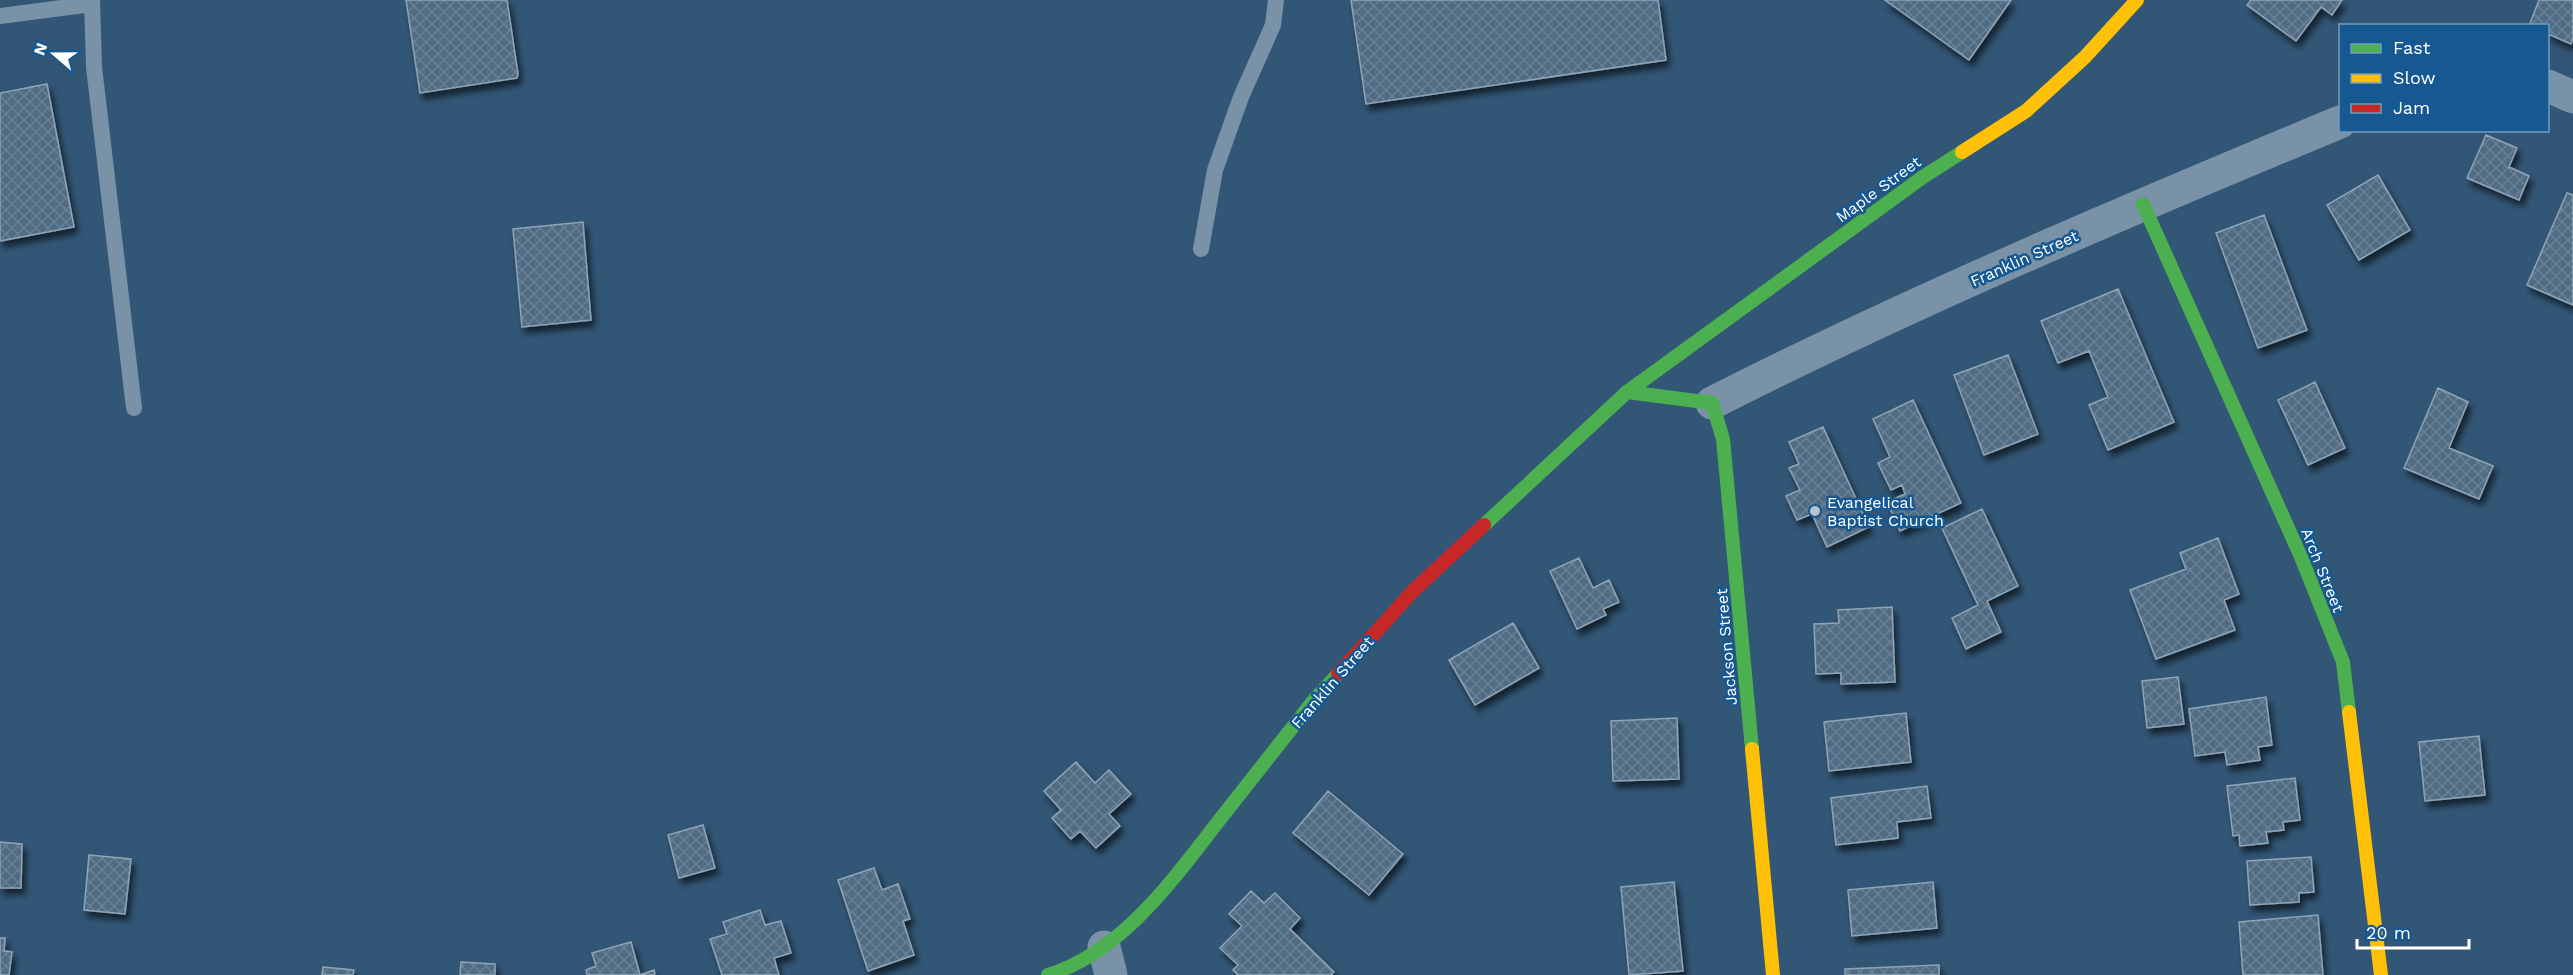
<svg xmlns="http://www.w3.org/2000/svg" width="2573" height="975" viewBox="0 0 2573 975" font-family="'Work Sans',sans-serif">
	<style>
		.building { fill: url(#building-cross-hatch); stroke: #8fa4b6; stroke-width: 1.5; filter: url(#shadow) }
		.lines { fill: none; stroke-linecap: round; stroke-linejoin: round }
		.lane { stroke: #7a92a8; stroke-width: 16 }
		.street { stroke: #7a92a8; stroke-width: 33 }
		.fast { stroke: #4caf50; stroke-width: 14 }
		.slow { stroke: #ffc107; stroke-width: 14 }
		.jam { stroke: #c62828; stroke-width: 14 }
		.poi-dot { fill: #b7c4cf; stroke: #165891; stroke-width: 2 }
		.labels { text-anchor: middle; stroke-width: 5; stroke-linejoin: round; paint-order: stroke }
		.street-label { font-size: 16px; fill: #fff; stroke: #165891 }
		.poi-label { font-size: 16px; fill: #fff; stroke: #165891; text-anchor: start }
	</style>
	<defs>
		<pattern id="building-cross-hatch" width="8" height="8" patternUnits="userSpaceOnUse" patternTransform="scale(1.5)"><rect width="8" height="8" fill="#4f6c84"/><path d="M0 0l8 8M0 8l8-8" fill="none" stroke="#698296"/></pattern>
		<filter id="shadow"><feDropShadow dx="3.5" dy="6" stdDeviation="3" flood-color="#0009"/></filter>
	</defs>
	<rect width="100%" height="100%" fill="#325675"/>
	<path class="building" d="M406 0H507L518 74 517 78 420 93Z
		M1351 0H1658L1666 60 1366 104Z
		M1885 0H2011L1969 60Z
		M2251 0H2342L2332 15 2321 7 2296 41 2247 5Z
		M2539 0H2573V38L2571 44 2548 34V26H2529Z
		M47 84 74 227 0 241V93Z
		M2486 135 2517 148 2509 167 2529 176 2519 200 2467 178Z
		M2378 175 2410 230 2359 260 2327 205Z
		M2567 193 2573 195V305L2527 285Z
		M2264 215 2307 330 2258 348 2216 233Z
		M583 222 591 320 522 327 513 229Z
		M2118 289 2174 422 2108 450 2089 405 2108 397 2089 351 2058 363 2041 321Z
		M2008 355 2038 434 1984 455 1954 375Z
		M2315 382 2345 448 2308 465 2278 400Z
		M2438 388 2468 402 2449 448 2493 466 2479 499 2404 468Z
		M1913 400 1961 503 1900 531 1887 502 1905 494 1902 485 1891 490 1878 463 1890 457 1873 419Z
		M1823 427 1869 527 1827 547 1812 514 1797 520 1786 496 1800 490 1789 468 1799 464 1789 442Z
		M1982 509 2018 586 1987 601 2001 632 1966 649 1952 618 1978 605 1942 528Z
		M2218 538 2239 594 2224 600 2235 630 2156 659 2130 590 2186 569 2180 553Z
		M1579 558 1593 588 1609 580 1619 602 1603 609 1606 615 1577 629 1550 571Z
		M1892 607 1895 682 1841 684V673L1816 674 1814 624 1839 623 1838 610Z
		M1513 623 1539 668 1475 705 1449 660Z
		M2178 677 2184 724 2147 728 2142 681Z
		M2266 697 2272 745 2258 747 2260 760 2227 765 2225 752 2195 756 2189 709Z
		M1906 713 1911 762 1829 771 1824 722Z
		M1677 718 1679 779 1613 781 1611 721Z
		M2479 736 2485 795 2425 801 2419 742Z
		M1076 762 1095 783 1109 770 1131 794 1109 814 1120 826 1096 848 1080 831 1071 839 1052 818 1061 810 1044 791Z
		M2295 778 2300 820 2283 822 2284 830 2266 832 2268 843 2240 846 2239 835 2233 836 2227 786Z
		M1927 786 1931 818 1897 822 1898 838 1836 845 1831 798Z
		M1328 791 1403 854 1369 895 1293 833Z
		M703 825 715 868 679 878 668 835Z
		M0 842 22 844 21 888H0Z
		M89 855 131 859 125 914 84 910Z
		M2311 857 2314 892 2299 893V902L2250 905 2247 861Z
		M874 868 882 890 898 884 910 919 903 921 914 955 868 971 838 880Z
		M1674 882 1683 971 1629 975 1621 887Z
		M1933 882 1937 928 1852 936 1848 890Z
		M1251 891 1264 903 1275 893 1300 918 1290 929 1334 972 1331 975H1238L1233 970 1238 965 1220 948 1242 926 1229 914Z
		M760 910 765 925 781 921 791 953 774 958 779 975H722L710 939 727 934 723 922Z
		M2318 915 2323 975H2243L2239 922Z
		M0 938H5L4 951 12 952 9 975H0Z
		M631 942 640 975 654 970 655 975H587L586 970 596 966 592 953Z
		M461 962 495 964V975H460Z
		M1939 965V975H1845V969Z
		M323 967 354 970 353 975H322Z"/>
	<g class="lines">
		<path class="lane" d="M92 0 94 67 134 408
			M0 16 92 4
			M1201 249 1215 170 1241 97 1273 25 1276 0"/>
		<path class="street" d="M2548 86 2573 97
			M1712 403C1917 299 2129 210 2340 122
			M1104 947 1111 975"/>
		<path class="fast" d="M2143 204 2301 557 2343 662 2349 712
			M1627 392 1712 403 1723 439 1752 749
			M1484 525 1627 392 1923 177 1962 152
			M1048 975C1124 951 1174 878 1221 818 1252 779 1283 739 1314 700L1338 674"/>
		<path class="slow" d="M1962 152 2026 111 2085 57 2137 0
			M2349 712 2381 975
			M1752 749 1773 975"/>
		<path class="jam" d="M1338 674 1413 591 1484 525"/>
	</g>
	<circle class="poi-dot" cx="1815" cy="511" r="6"/>
	<g class="labels">
		<g class="street-label">
			<text transform="translate(1878 189) rotate(-36)" y="6">Maple Street</text>
			<text transform="translate(2024 258) rotate(-24)" y="6">Franklin Street</text>
			<text transform="translate(2323 570) rotate(68)" y="6">Arch Street</text>
			<text transform="translate(1726 647) rotate(-95)" y="6">Jackson Street</text>
			<text transform="translate(1332 682) rotate(-49)" y="6">Franklin Street</text>
		</g>
		<g class="poi-label">
			<text x="1827" y="508">Evangelical<tspan x="1827" dy="18">Baptist Church</tspan></text>
		</g>
	</g>
	<rect x="2339" y="24" width="210" height="108" fill="#165891" stroke="#739bbd" stroke-width="1.5"/>
	<rect x="2351" y="44" width="30" height="9" fill="#4caf50" stroke="#739bbd" stroke-width="1.5"/>
	<text x="2393" y="54" font-size="18" fill="#ffffff">Fast</text>
	<rect x="2351" y="74" width="30" height="9" fill="#ffc107" stroke="#739bbd" stroke-width="1.5"/>
	<text x="2393" y="84" font-size="18" fill="#ffffff">Slow</text>
	<rect x="2351" y="104" width="30" height="9" fill="#c62828" stroke="#739bbd" stroke-width="1.5"/>
	<text x="2393" y="114" font-size="18" fill="#ffffff">Jam</text>
	<g transform="translate(54 54) rotate(290)" stroke="#165891" stroke-width="4.5" paint-order="stroke">
	<path d="M0-4.5L10 22L0 15L-10 22Z" fill="#ffffff"/>
	<text y="-9" font-size="16" font-weight="bold" text-anchor="middle" fill="#ffffff">N</text>
	</g>
	<path d="M2357 939v9h112v-9" fill="none" stroke="#ffffff" stroke-width="3"/>
	<text x="2366" y="939" font-size="18" fill="#ffffff" stroke="#165891" stroke-width="4.5" paint-order="stroke">20 m</text>
</svg>
